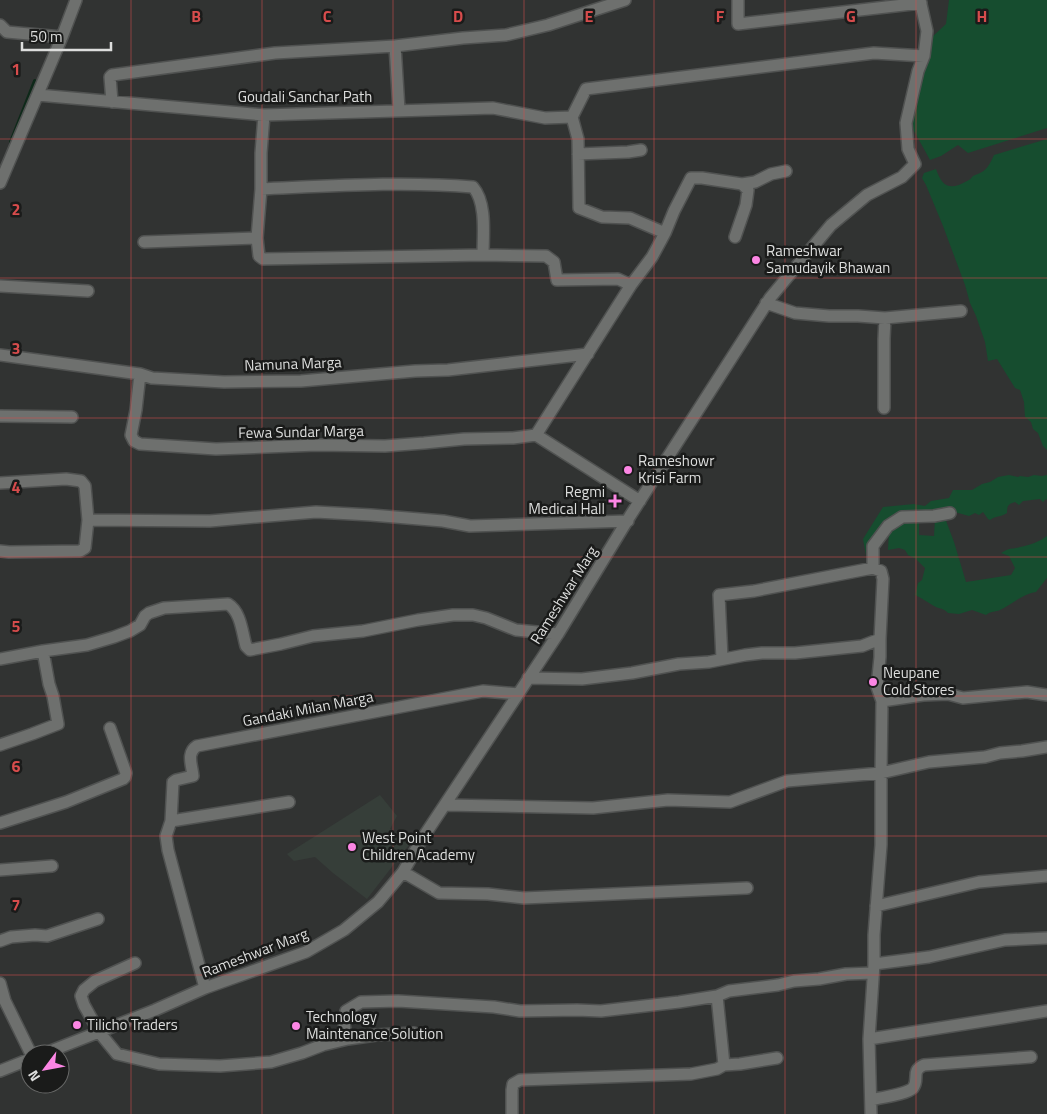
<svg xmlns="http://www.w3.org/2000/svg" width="1047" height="1114" viewBox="0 0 1047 1114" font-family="'Titillium Web',sans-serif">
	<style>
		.built { fill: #363e39 }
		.green { fill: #164d2f }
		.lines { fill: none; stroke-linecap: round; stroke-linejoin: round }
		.stream { stroke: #0e2919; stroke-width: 4 }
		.minor-casing { stroke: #505251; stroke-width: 14 }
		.minor { stroke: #6e706e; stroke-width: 11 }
		.grid { fill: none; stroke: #d74c4c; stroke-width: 1; stroke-opacity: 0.55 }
		.poi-dot { fill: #fc86e4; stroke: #1a1b1a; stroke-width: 2 }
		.labels { text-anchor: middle; stroke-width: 5; stroke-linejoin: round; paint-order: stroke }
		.street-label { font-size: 15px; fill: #dddedd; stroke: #1a1b1a }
		.poi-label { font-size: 15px; fill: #dddedd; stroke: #1a1b1a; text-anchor: start }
		.grid-label { font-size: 16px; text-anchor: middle; font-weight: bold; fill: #d74c4c; stroke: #1a1b1a; stroke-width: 5; stroke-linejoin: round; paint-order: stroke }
	</style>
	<rect width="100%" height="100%" fill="#313332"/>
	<path class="built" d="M380 795 397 816 390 829 412 841 367 899 333 873 315 857 294 861 287 854Z"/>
	<path class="green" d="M949 0H1047V128L968 153 958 145 941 156 930 160 909 122 931 38 946 24Z
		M1047 139V450L1043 446 1038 433 1033 429 1031 422 1025 417 1024 402 1020 390 1015 388 997 359 988 361 985 342 976 316 970 303 965 285 943 226 926 185 922 178 924 173 936 169C942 187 950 191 967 181 970 180 971 178 973 176 975 175 978 174 980 173 988 169 990 163 994 155Z
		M1009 475 1018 477 1020 476 1028 477 1034 475 1042 476 1047 475V500L1046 499 1043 502 1040 499 1023 501 1019 505 1015 502C1008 504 1007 506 1007 513 1001 517 995 516 990 520L988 519 983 512 979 515 975 513 969 516 951 511 893 517 868 566 863 539 883 507 914 504 925 506 931 501 949 498 953 490H972L982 484 990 482 998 477Z
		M945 518 954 542 966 582 1011 575 1015 568 1009 556 1001 553C1011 547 1011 550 1020 547 1030 545 1039 542 1047 536V578L1036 592C1022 594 1013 604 1000 610 995 612 991 611 986 615L972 610 959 614 948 613C944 608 939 609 934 606 927 602 922 598 915 595L918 583 922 580 925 568 916 559 908 555 905 550 899 548 888 550 889 530 895 523 919 519V535L934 536 935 519Z"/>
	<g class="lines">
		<path class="stream" d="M11 142 35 81"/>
		<defs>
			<path id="minor" d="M738 0V24L921 3
				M0 25 7 32 62 37
				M395 46 399 110
				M38 95 264 115 493 108 545 118 572 117
				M112 102 110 77 112 75 275 53 395 46 463 38 506 35 548 25 625 0
				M264 115 261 153V189L257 238 259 256 263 259 483 255 546 256 554 262 557 280 618 279 631 285 536 435 640 501
				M578 154 628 152 641 150
				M0 183 62 37 76 0
				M261 189C331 186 403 181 473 187 487 203 483 235 483 255
				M665 233 674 211 691 178H702L742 184 755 182 771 174 786 171
				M735 237 746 205 748 190 742 184
				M144 242 257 238
				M631 285 652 257 665 233 630 218 602 217 579 208 578 139 572 117 586 89 874 53 924 56
				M0 286 88 291
				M766 303 795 313 829 316H858L885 318 961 311
				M0 355 140 374 152 378 224 382 301 381 415 371 448 370 588 354
				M140 374 136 410 131 435 134 441 140 444 216 449 317 445 385 446 424 443 464 439 513 438 536 435
				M884 408V339L885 318
				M0 416 72 417
				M0 483 66 479 81 481 85 486 88 520 210 521 316 512 371 515 443 521 470 526 628 521
				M0 551 9 552 80 551 85 548 88 520
				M873 568V546L888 526 902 517 934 516 950 513
				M0 659 43 651 87 645 114 637 130 631 140 625 145 616 149 613 164 608 228 604C241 612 242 632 246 646L250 650 281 644 313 636 363 631 418 620 453 615H473L486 618 516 630 558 634
				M722 659 719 595 754 591 873 568 881 571 883 579 880 639V657L877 687 882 701 881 773 929 762 985 757 1000 753 1022 751 1047 747
				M528 678 582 679 632 673 679 664 709 662 745 655 762 653H795L862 646 880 639
				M882 701 923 695 948 694 963 698 1027 692 1047 695
				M0 745 32 734 58 724 53 696 49 684 43 651
				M445 805 593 808 668 800 730 802 787 781 881 773V845L874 935V964L869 1039 871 1114
				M171 821 289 802
				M0 823 66 802 123 779 125 777 126 773 110 728
				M0 870 52 866
				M403 872 439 893 488 894 524 898 747 888
				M876 906 979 882 1047 876
				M0 941 11 937 35 935 47 936 98 919
				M135 963 95 981 84 990 81 996 84 1005 99 1032 117 1054 159 1064 220 1066 271 1062 302 1053 323 1045 348 1039 376 1035 414 1033
				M874 964 929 957 1005 940 1047 938
				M0 983 5 1001 31 1054
				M205 988 168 850 166 836 171 821 173 782 176 780 193 776C192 765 186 753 197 746L483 691 518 694
				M348 1039C343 1028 344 1023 346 1011L361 1002 398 1001 494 1007 520 1011 577 1010 601 1011 679 1002 717 996
				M869 1039 1047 1011
				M43 1054 155 1010 205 988 306 952 344 930 378 902 403 872 422 839 558 634 630 516 770 298 831 225 867 195 902 177 915 164 908 149 906 123 918 71 924 56 927 31 920 0
				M777 1058 740 1064 724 1065 717 996 729 991 778 985 794 981 819 979 846 974 873 973
				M0 1071 30 1059
				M871 1100C881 1097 905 1095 913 1088 920 1079 910 1071 924 1065L1031 1057
				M512 1114V1090L513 1084 520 1080 691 1074 717 1069 724 1065"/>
		</defs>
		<use href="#minor" class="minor-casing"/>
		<use href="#minor" class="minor"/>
	</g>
	<path class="grid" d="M131 0V1114M262 0V1114M393 0V1114M524 0V1114M654 0V1114M785 0V1114M916 0V1114M0 139H1047M0 278H1047M0 418H1047M0 557H1047M0 696H1047M0 836H1047M0 975H1047"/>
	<g class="poi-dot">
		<circle cx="756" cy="260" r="5"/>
		<circle cx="628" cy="470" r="5"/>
		<path d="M612.5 493.5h5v5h5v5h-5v5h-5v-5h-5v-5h5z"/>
		<circle cx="873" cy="682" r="5"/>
		<circle cx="352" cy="847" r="5"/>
		<circle cx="77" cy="1025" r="5"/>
		<circle cx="296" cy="1026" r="5"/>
	</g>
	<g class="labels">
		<g class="street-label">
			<text x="305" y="102">Goudali Sanchar Path</text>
			<text transform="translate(293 364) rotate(-2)" y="5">Namuna Marga</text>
			<text transform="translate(301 432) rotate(-1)" y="5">Fewa Sundar Marga</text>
			<text transform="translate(564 595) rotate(-58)" y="5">Rameshwar Marg</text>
			<text transform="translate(308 709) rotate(-11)" y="5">Gandaki Milan Marga</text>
			<text transform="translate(255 953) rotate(-21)" y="5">Rameshwar Marg</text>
		</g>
		<g class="poi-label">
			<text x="766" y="256">Rameshwar<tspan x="766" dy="17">Samudayik Bhawan</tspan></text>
			<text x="638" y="466">Rameshowr<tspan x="638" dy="17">Krisi Farm</tspan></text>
			<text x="605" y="497" text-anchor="end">Regmi<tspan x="605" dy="17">Medical Hall</tspan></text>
			<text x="883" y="678">Neupane<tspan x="883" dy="17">Cold Stores</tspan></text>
			<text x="362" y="843">West Point<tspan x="362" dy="17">Children Academy</tspan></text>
			<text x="306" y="1022">Technology<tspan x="306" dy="17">Maintenance Solution</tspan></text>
			<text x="87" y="1030">Tilicho Traders</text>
		</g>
	</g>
	<g class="grid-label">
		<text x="196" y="22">B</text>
		<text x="327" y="22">C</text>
		<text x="458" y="22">D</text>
		<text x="589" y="22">E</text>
		<text x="720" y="22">F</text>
		<text x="851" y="22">G</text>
		<text x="982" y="22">H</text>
		<text x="16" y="75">1</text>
		<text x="16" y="215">2</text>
		<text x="16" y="354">3</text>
		<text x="16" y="493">4</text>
		<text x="16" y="632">5</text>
		<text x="16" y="772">6</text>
		<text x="16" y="911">7</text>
	</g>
	<g transform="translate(45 1069) rotate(238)"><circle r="24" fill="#1a1b1a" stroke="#686968"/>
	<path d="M0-4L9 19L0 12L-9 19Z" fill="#fc86e4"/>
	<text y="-8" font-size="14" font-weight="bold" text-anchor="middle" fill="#dddedd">N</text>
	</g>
	<path d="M22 42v8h89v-8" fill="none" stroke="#dddedd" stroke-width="2.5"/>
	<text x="30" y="42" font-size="15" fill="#dddedd" stroke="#1a1b1a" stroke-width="4" paint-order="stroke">50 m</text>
</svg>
